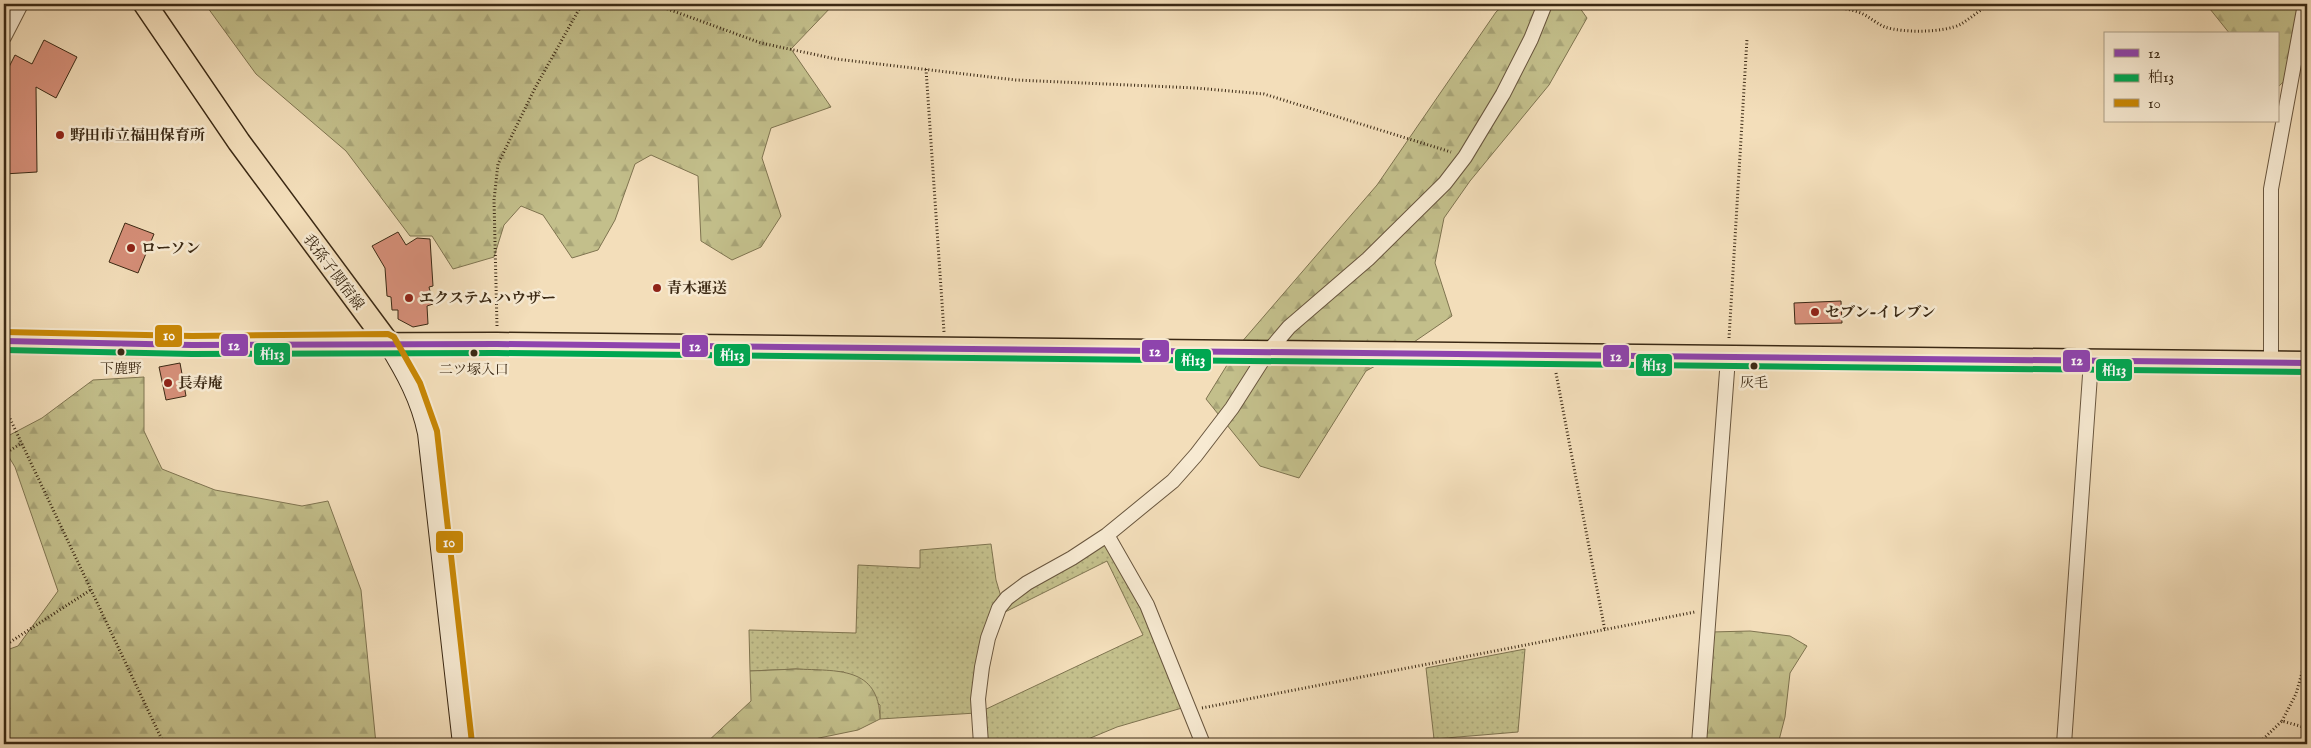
<svg xmlns="http://www.w3.org/2000/svg" width="2311" height="748" viewBox="0 0 2311 748" font-family="'IM FELL English','Noto Serif JP',serif">
	<style>
		.grass { fill: url(#grass-dots); stroke: #7f7450 }
		.forest { fill: url(#forest-firs); stroke: #7f7450 }
		.building { fill: #d68f79; stroke: #3b2914 }
		.lines { fill: none; stroke-linecap: round; stroke-linejoin: round }
		.street-casing { stroke: #69563e; stroke-width: 16 }
		.secondary-casing { stroke: #3b2914; stroke-width: 22 }
		.primary-casing { stroke: #3b2914; stroke-width: 25 }
		.path { stroke: #3b2914; stroke-width: 3; stroke-dasharray: 1 2.5; stroke-linecap: butt }
		.street { stroke: #f7ead2; stroke-width: 14 }
		.secondary { stroke: #f7ead2; stroke-width: 20 }
		.primary { stroke: #f3deba; stroke-width: 22 }
		.bus-1-casing { stroke: #f7ead2; stroke-width: 10 }
		.bus-2-casing { stroke: #f7ead2; stroke-width: 10 }
		.bus-3-casing { stroke: #f7ead2; stroke-width: 10 }
		.bus-1 { stroke: #8e44ad; stroke-width: 6 }
		.bus-2 { stroke: #00a651; stroke-width: 6 }
		.bus-3 { stroke: #c88705; stroke-width: 6 }
		.poi-dot { fill: #8f2418; stroke: #f7ead2; stroke-width: 2 }
		.bus-dot { fill: #3b2914; stroke: #f7ead2; stroke-width: 2 }
		.labels { text-anchor: middle; stroke-width: 5; stroke-linejoin: round; paint-order: stroke }
		.bus-label { font-size: 14px; fill: #3b2914; stroke: #f7ead2 }
		.poi-label { font-size: 15px; font-weight: bold; fill: #3b2914; stroke: #f7ead2; text-anchor: start }
		.street-label { font-size: 15px; fill: #3b2914; stroke: #f7ead2 }
		.line-badge { stroke: #f7ead2; stroke-width: 2 }
		.badge-label { font-size: 14px; text-anchor: middle; font-weight: bold; fill: #fff }
	</style>
	<defs>
		<pattern id="grass-dots" width="8" height="8" patternUnits="userSpaceOnUse" patternTransform="scale(1.25)"><rect width="8" height="8" fill="#c3bf8b"/><path d="M2 2h.1M6 6h.1" fill="none" stroke="#a8a477" stroke-width="1.8" stroke-linecap="round"/></pattern>
		<pattern id="forest-firs" width="22" height="20" patternUnits="userSpaceOnUse" patternTransform="scale(1.25)"><rect width="22" height="20" fill="#c3bf8b"/><path d="M5 1l3.5 6h-7zM16 11l3.5 6h-7z" fill="#a8a477"/></pattern>
	</defs>
	<rect width="100%" height="100%" fill="#f3deba"/>
	<filter id="stains"><feTurbulence type="fractalNoise" baseFrequency=".004" numOctaves="4"/><feColorMatrix values="0 0 0 0 .2 0 0 0 0 .09 0 0 0 0 .02 0 0 0 .5 -.17"/></filter>
	<radialGradient id="worn" r=".72"><stop offset=".6" stop-color="#630" stop-opacity="0"/><stop offset="1" stop-color="#630" stop-opacity=".3"/></radialGradient>
	<path class="grass" d="M1104 541 1142 604 1182 708 1117 727 1076 744H986L982 711 1143 635 1107 561 1001 614 1009 602Z
		M991 544 996 580 1002 600 976 713 880 719V705L844 672 796 669 750 671 749 630 856 633 858 565 920 568V550Z
		M1525 649 1518 732 1434 739 1426 668Z"/>
	<path class="forest" d="M205 4H834L791 49 831 107 771 128 762 158 781 216 761 247 732 260 701 241 698 176 651 155 635 164 615 220 598 250 572 258 543 215 521 206 504 225 494 257 453 269 432 236H410L346 151 256 74Z
		M1505 4H1577L1587 18 1549 85 1470 181 1444 218 1435 263 1452 316 1392 357 1366 371 1299 478 1260 466 1206 399 1240 344 1377 185 1496 12Z
		M2206 4H2307V59L2277 88V34H2230Z
		M144 377V431L162 469 215 490 302 506 328 501 361 590 376 744H4V651L18 646 58 591 15 467 4 449V438L42 418 93 380Z
		M1750 631 1790 636 1807 646 1790 673 1785 717 1778 744H1703L1711 632Z
		M796 669C837 671 879 666 880 719L858 730 819 738 799 744H705L751 701 750 671Z"/>
	<path class="building" d="M44 40 77 57 56 98 36 87 37 172 4 174V77L15 55 32 64Z
		M125 223 154 234 138 273 109 262Z
		M398 232 406 245 417 238 430 239 433 286 429 287 433 304 427 306 428 324 413 327 398 319V310H392L391 297 387 296 385 268 372 246Z
		M1841 301 1842 323 1795 324 1794 303Z
		M180 363 186 396 166 400 159 367Z"/>
	<g class="lines">
		<defs>
			<path id="street" d="M4 37 21 4
				M2271 363V189L2305 4
				M1107 535 1147 605 1203 744
				M981 744 978 699 982 667 988 638 999 608 1007 598 1027 583 1072 558 1107 535 1173 481 1196 455 1232 408 1267 353 1289 327 1368 259 1445 183 1465 157 1503 94 1531 39 1545 4
				M1699 744 1728 358
				M2064 744 2091 361"/>
			<path id="secondary" d="M388 343C406 372 421 399 428 433L463 744"/>
			<path id="primary" d="M145 4 239 142 388 343
				M4 341 192 345 497 344 2307 363"/>
		</defs>
		<use href="#street" class="street-casing"/>
		<use href="#secondary" class="secondary-casing"/>
		<use href="#primary" class="primary-casing"/>
		<path class="path" d="M654 4 761 43 836 59 1016 80 1196 88 1264 94 1451 152
			M1804 4C1822 7 1840 6 1858 12 1868 15 1875 23 1885 27 1902 33 1945 33 1961 24 1971 18 1980 10 1990 4
			M926 69 944 332
			M497 326 494 200 498 164 535 88 582 4
			M1729 338 1747 39
			M1556 373 1605 631
			M4 406 164 744
			M4 454 22 443
			M4 646 92 589
			M1202 708 1695 612
			M2282 721 2296 694 2307 655
			M2258 744 2282 721 2307 728"/>
		<use href="#street" class="street"/>
		<use href="#secondary" class="secondary"/>
		<use href="#primary" class="primary"/>
		<defs>
			<path id="bus-1" d="M4 341 192 345 497 344 2307 363"/>
			<path id="bus-2" d="M4 350 192 354 497 353 2307 372"/>
			<path id="bus-3" d="M4 332 192 336 388 334 394 337 420 383 437 431 472 743"/>
		</defs>
		<use href="#bus-1" class="bus-1-casing"/>
		<use href="#bus-2" class="bus-2-casing"/>
		<use href="#bus-3" class="bus-3-casing"/>
		<use href="#bus-1" class="bus-1"/>
		<use href="#bus-2" class="bus-2"/>
		<use href="#bus-3" class="bus-3"/>
	</g>
	<g class="poi-dot">
		<circle cx="60" cy="135" r="5"/>
		<circle cx="131" cy="248" r="5"/>
		<circle cx="657" cy="288" r="5"/>
		<circle cx="409" cy="298" r="5"/>
		<circle cx="1815" cy="312" r="5"/>
		<circle cx="168" cy="383" r="5"/>
	</g>
	<g class="bus-dot">
		<circle cx="121" cy="352" r="4.5"/>
		<circle cx="474" cy="353" r="4.5"/>
		<circle cx="1754" cy="366" r="4.5"/>
	</g>
	<g class="labels">
		<g class="bus-label">
			<text x="121" y="373">下鹿野</text>
			<text x="474" y="374">二ツ塚入口</text>
			<text x="1754" y="387">灰毛</text>
		</g>
		<g class="poi-label">
			<text x="70" y="140">野田市立福田保育所</text>
			<text x="141" y="253">ローソン</text>
			<text x="667" y="293">青木運送</text>
			<text x="419" y="303">エクステム ハウザー</text>
			<text x="1825" y="317">セブン-イレブン</text>
			<text x="178" y="388">長寿庵</text>
		</g>
		<g class="street-label">
			<text transform="translate(334 272) rotate(53)" y="5">我孫子関宿線</text>
		</g>
	</g>
	<g class="line-badge">
		<rect x="154" y="324" width="29" height="24" rx="5" fill="#c88705"/>
		<rect x="220" y="333" width="29" height="24" rx="5" fill="#8e44ad"/>
		<rect x="681" y="334" width="28" height="24" rx="5" fill="#8e44ad"/>
		<rect x="1141" y="339" width="29" height="24" rx="5" fill="#8e44ad"/>
		<rect x="253" y="342" width="38" height="24" rx="5" fill="#00a651"/>
		<rect x="713" y="343" width="38" height="24" rx="5" fill="#00a651"/>
		<rect x="1602" y="344" width="28" height="24" rx="5" fill="#8e44ad"/>
		<rect x="1174" y="348" width="38" height="24" rx="5" fill="#00a651"/>
		<rect x="2062" y="349" width="29" height="24" rx="5" fill="#8e44ad"/>
		<rect x="1635" y="353" width="38" height="24" rx="5" fill="#00a651"/>
		<rect x="2095" y="358" width="38" height="24" rx="5" fill="#00a651"/>
		<rect x="435" y="530" width="29" height="24" rx="5" fill="#c88705"/>
	</g>
	<g class="badge-label">
		<text x="169" y="340">10</text>
		<text x="234" y="350">12</text>
		<text x="695" y="351">12</text>
		<text x="1155" y="356">12</text>
		<text x="272" y="359">柏13</text>
		<text x="732" y="360">柏13</text>
		<text x="1616" y="361">12</text>
		<text x="1193" y="365">柏13</text>
		<text x="2077" y="365">12</text>
		<text x="1654" y="370">柏13</text>
		<text x="2114" y="375">柏13</text>
		<text x="449" y="547">10</text>
	</g>
	<rect width="2311" height="748" fill="none" stroke="#f3deba" stroke-width="20"/>
	<rect x="5" y="5" width="2301" height="738" fill="none" stroke="#3b2914" stroke-width="2.5"/>
	<rect x="10" y="10" width="2291" height="728" fill="none" stroke="#3b2914"/>
	<rect x="2104" y="32" width="175" height="90" fill="#f7ead2" stroke="#ac9d86"/>
	<rect x="2114" y="49" width="25" height="8" fill="#8e44ad" stroke="#ac9d86"/>
	<text x="2148" y="58" font-size="15" fill="#3b2914">12</text>
	<rect x="2114" y="74" width="25" height="8" fill="#00a651" stroke="#ac9d86"/>
	<text x="2148" y="82" font-size="15" fill="#3b2914">柏13</text>
	<rect x="2114" y="99" width="25" height="8" fill="#c88705" stroke="#ac9d86"/>
	<text x="2148" y="108" font-size="15" fill="#3b2914">10</text>
	<rect width="100%" height="100%" filter="url(#stains)"/>
	<rect width="100%" height="100%" fill="url(#worn)"/>
</svg>
